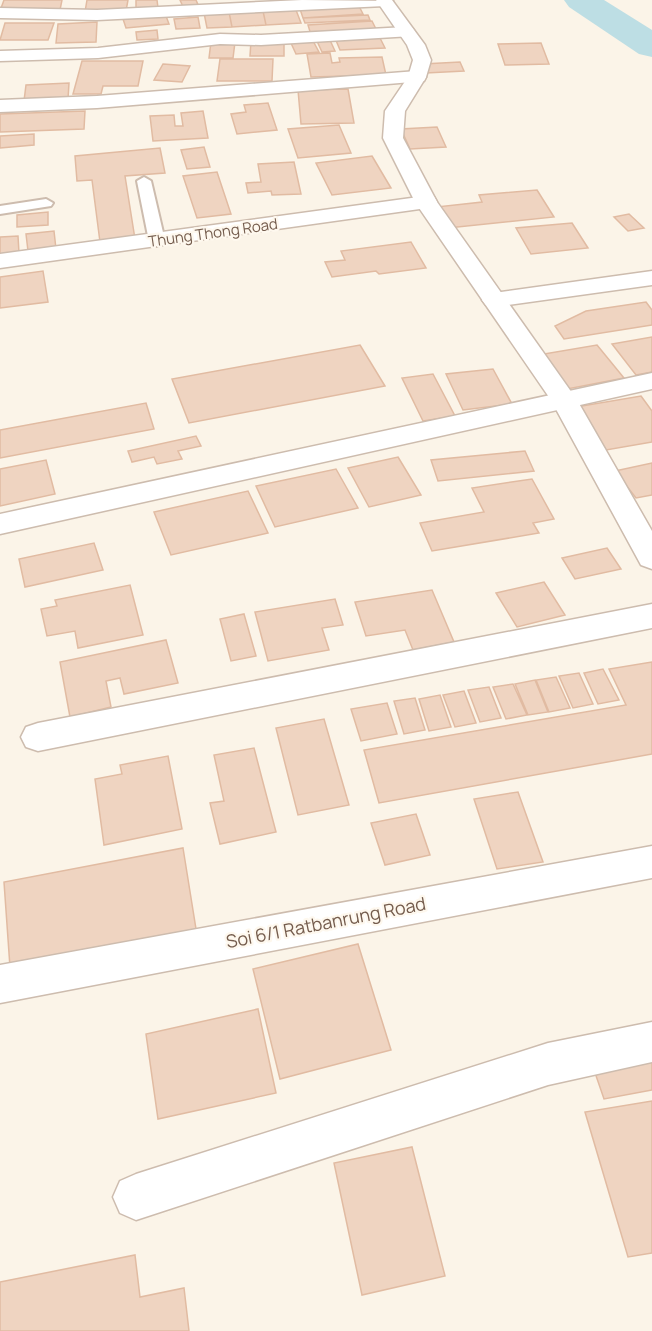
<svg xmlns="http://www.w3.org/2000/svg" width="652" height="1331" viewBox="0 0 652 1331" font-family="Manrope,sans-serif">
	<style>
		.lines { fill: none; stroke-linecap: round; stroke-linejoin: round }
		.river { fill: #bddee4; fill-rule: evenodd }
		.building { fill: #efd4c1; stroke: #e1bba2; stroke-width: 1.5 }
		.service-casing { stroke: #cdbcae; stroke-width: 4 }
		.minor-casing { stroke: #cdbcae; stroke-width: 3 }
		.tertiary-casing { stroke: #cdbcae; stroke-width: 3 }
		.service { fill: #fff; fill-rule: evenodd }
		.minor { fill: #fff; fill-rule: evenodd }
		.tertiary { fill: #fff; fill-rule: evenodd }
		.labels { text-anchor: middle; stroke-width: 4.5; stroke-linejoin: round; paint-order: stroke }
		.far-street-label { font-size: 15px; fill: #745c4d; stroke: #fef8ee }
		.street-label { font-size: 18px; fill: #745c4d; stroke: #fef8ee }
	</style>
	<rect width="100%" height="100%" fill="#fbf4e8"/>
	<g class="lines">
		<path class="river" d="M564 0H604L652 30V57L639 54 569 7Z"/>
	</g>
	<path class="building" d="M4 0H62L60 10 0 11Z
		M87 0H128L126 11 85 12Z
		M136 0H157L158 8 136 9Z
		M180 0H196L199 7 184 9Z
		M359 6 363 14 303 18 300 9Z
		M296 10 301 23 266 25 263 11Z
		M263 11 266 25 232 27 229 12Z
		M229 12 232 27 207 28 204 13Z
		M368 15 370 20 305 23 303 18Z
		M166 16 169 24 126 28 123 19Z
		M198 17 200 28 176 29 174 19Z
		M372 21 377 31 311 35 308 25Z
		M97 22 96 42 56 43 58 24Z
		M5 23H54L48 40H0Z
		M157 30 158 39 137 40 136 32Z
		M379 36 385 48 340 50 335 38Z
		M329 38 335 51 322 52 316 39Z
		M312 39 319 52 296 54 290 41Z
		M251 41H284V56H250Z
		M211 42H235L233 58H209Z
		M541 43 549 64 505 65 498 44Z
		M330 53 332 63 340 62 339 58 382 57 386 75 311 77 307 54Z
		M220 59H273L272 81H217Z
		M82 61H143L138 86H103L101 94H73Z
		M460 62 464 71 426 73 423 64Z
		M163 64 190 66 182 82 154 80Z
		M69 83 68 99 24 101 26 85Z
		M348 89 354 123 301 124 298 90Z
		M268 103 277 130 237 134 231 114 246 112 244 105Z
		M85 111 84 129 0 132V114Z
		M203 111 208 138 153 141 150 116 174 115 175 126H183L181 113Z
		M339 125 351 153 298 158 288 129Z
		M437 127 446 147 410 149 401 129Z
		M34 134V145L0 148V136Z
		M204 147 210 167 187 169 181 150Z
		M160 148 165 173 125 176 135 239 100 242 92 180 77 181 75 156Z
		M372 156 391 188 332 195 316 163Z
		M294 162 301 194 272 195 271 191 248 193 246 183 261 182 258 164Z
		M217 172 231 214 197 218 183 176Z
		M537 190 554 217 448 228 436 207 482 202 479 195Z
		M48 212V225L17 227V215Z
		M629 214 644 228 628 231 614 217Z
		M572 223 588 248 531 254 516 228Z
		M54 231 56 249 28 251 26 234Z
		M18 236 19 253 0 255V237Z
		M411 242 426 268 379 274 376 271 332 277 325 262 345 260 341 251Z
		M43 271 48 302 0 308V277Z
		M646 302 652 310V325L564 339 555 326 586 311Z
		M652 337V372L636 375 612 344Z
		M360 345 385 386 189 423 172 379Z
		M597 345 624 378 562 390 538 355Z
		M493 369 512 404 463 410 446 374Z
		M433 374 455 416 423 421 402 378Z
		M641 396 652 411V442L606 450 576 407Z
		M146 403 154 429 0 458V430Z
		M196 436 201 446 178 451 182 459 157 464 154 457 132 462 128 451Z
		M525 451 534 471 438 481 431 460Z
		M398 457 421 495 369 507 348 468Z
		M46 460 55 494 0 506V469Z
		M652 463V495L636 498 615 471Z
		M336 469 358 508 275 527 256 486Z
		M532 479 554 519 533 523 539 533 432 551 420 523 484 512 472 488Z
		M248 491 268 533 171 555 154 512Z
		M94 543 103 570 25 587 19 559Z
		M607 548 621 569 575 579 562 558Z
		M544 582 565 615 517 627 496 593Z
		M130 585 143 635 78 648 75 631 47 636 41 609 57 606 55 600Z
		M432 590 454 642 413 650 405 630 366 636 355 602Z
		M335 599 343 625 322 628 329 650 268 661 255 612Z
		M244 614 256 656 231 661 220 619Z
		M166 640 178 683 124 694 120 678 106 681 111 707 70 717 60 662Z
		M652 662V754L379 803 364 750 626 705 609 669Z
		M603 669 619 700 598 704 584 673Z
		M579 673 593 704 573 708 559 676Z
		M556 677 570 708 549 712 536 680Z
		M535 680 548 712 528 715 515 684Z
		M513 684 527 715 506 719 493 687Z
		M489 687 501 718 480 722 468 690Z
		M464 691 476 723 455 727 443 695Z
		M440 695 451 727 429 731 419 699Z
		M415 698 425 730 404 734 394 701Z
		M387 703 397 734 361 741 351 709Z
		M324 719 349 805 298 815 276 728Z
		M254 748 276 832 220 844 210 803 224 801 214 755Z
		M168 756 182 829 104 845 95 779 122 774 120 765Z
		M518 792 543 862 497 869 474 799Z
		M416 814 430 855 385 865 371 823Z
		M183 848 196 929 10 967 4 882Z
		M358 944 391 1050 280 1079 253 969Z
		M258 1009 276 1093 158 1119 146 1034Z
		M652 1054V1090L604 1099 592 1064Z
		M652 1101V1253L628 1257 585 1112Z
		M412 1147 445 1276 362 1295 334 1163Z
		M135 1255 140 1297 184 1288 189 1331H0V1282Z"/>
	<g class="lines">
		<defs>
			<path id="service" d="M144 177 151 181 165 241 157 246 149 241 137 181Z
				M46 199 53 203 51 206 0 214V206Z"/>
			<path id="minor" d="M302 0 393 1 385 6 97 20 0 18V8L97 10Z
				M406 27 412 28 415 32 412 36 261 45 220 44 98 58 0 61V51L98 48 220 34 261 35Z
				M417 71 424 73 426 77 424 81 97 108 0 112V100L97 96Z
				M426 196 434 197 437 202 434 207 0 268V254Z
				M652 271V285L494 307 486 305 482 300 486 295 494 293Z
				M652 373V389L0 534V514Z
				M652 604V628L38 751 26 747 21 737 26 727 38 723Z
				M652 846V878L0 1003V965Z
				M652 1022V1062L548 1085 136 1220 120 1213 113 1197 120 1181 136 1174 548 1043Z"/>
			<path id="tertiary" d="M376 0H392L425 45 431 60 426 77 405 111 403 138 437 202 577 400 652 531V569L641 565 551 400 415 202 383 138 385 111 408 77 413 60 407 45Z"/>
		</defs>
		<use href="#service" class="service-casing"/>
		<use href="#minor" class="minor-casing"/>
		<use href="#tertiary" class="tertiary-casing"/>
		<use href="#service" class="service"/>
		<use href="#minor" class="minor"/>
		<use href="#tertiary" class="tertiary"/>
	</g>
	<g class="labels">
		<g class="far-street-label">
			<text transform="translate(213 233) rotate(-8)" y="5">Thung Thong Road</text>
		</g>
		<g class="street-label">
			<text transform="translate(326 923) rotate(-11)" y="6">Soi 6/1 Ratbanrung Road</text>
		</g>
	</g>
</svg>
